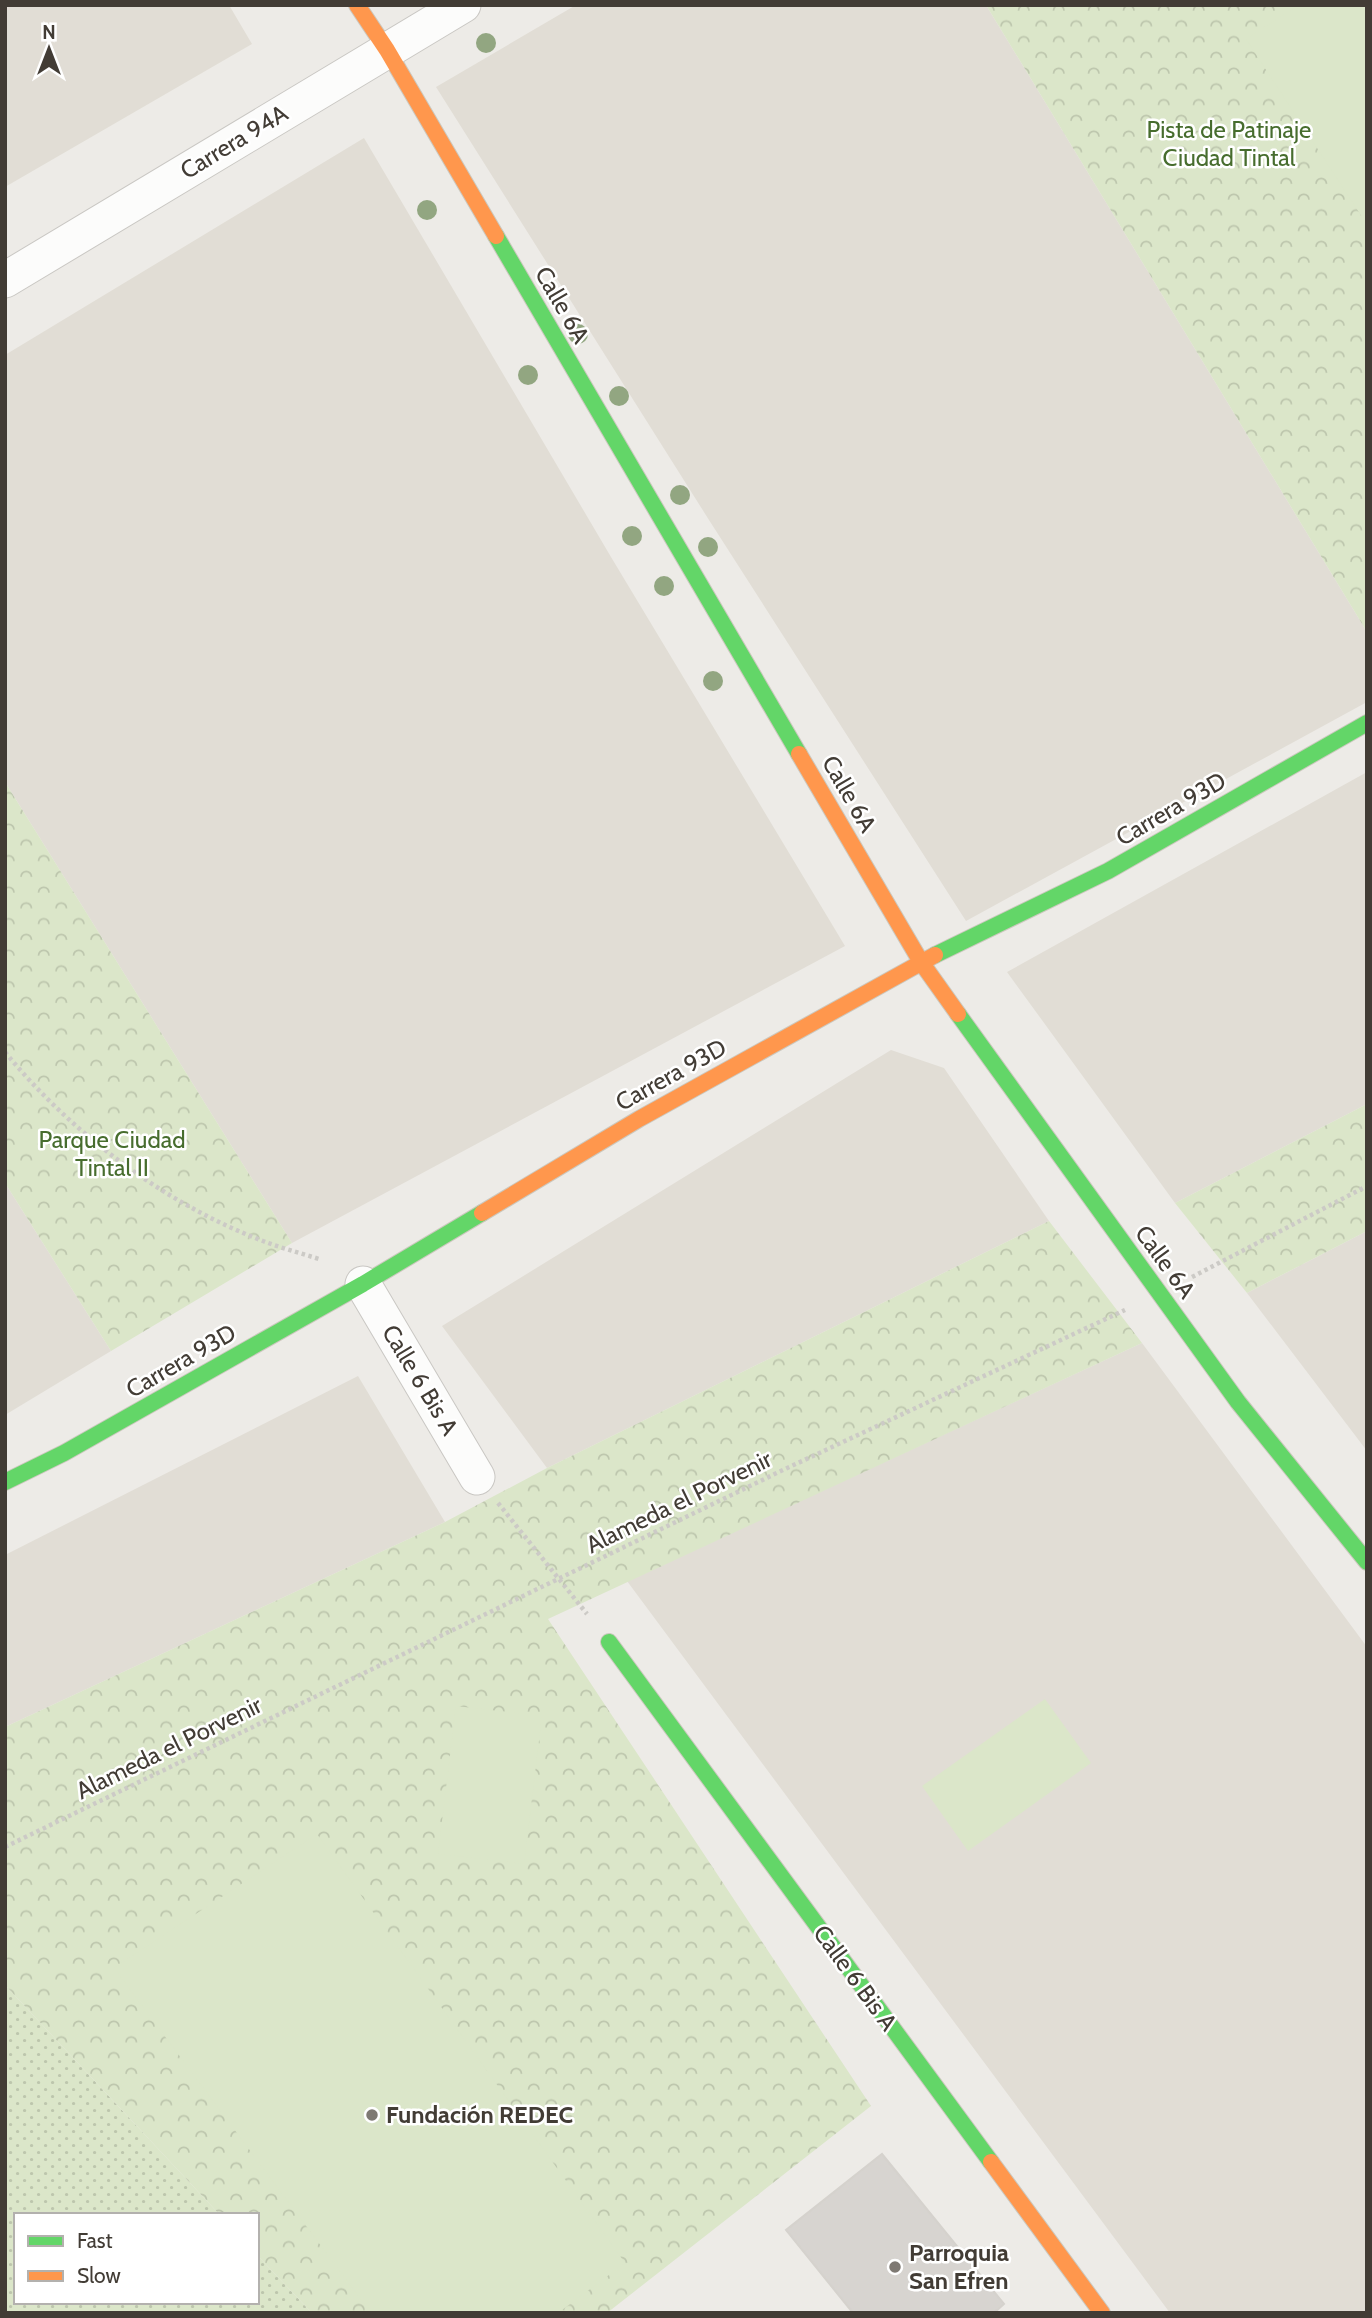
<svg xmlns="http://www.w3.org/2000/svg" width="1372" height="2318" viewBox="0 0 1372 2318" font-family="Cabin,sans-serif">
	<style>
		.residential { fill: #e1ddd5 }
		.grass { fill: url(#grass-dots) }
		.forest { fill: url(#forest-crowns) }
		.pitch { fill: #dbe6c9 }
		.building { fill: #d7d4d0; stroke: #d5d2cd; stroke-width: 2 }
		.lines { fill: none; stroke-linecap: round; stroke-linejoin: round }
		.street-casing { stroke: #c9c7c3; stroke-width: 37 }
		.fast-casing { stroke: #ccc8be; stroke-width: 18 }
		.slow-casing { stroke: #ccc8be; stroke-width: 18 }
		.path { stroke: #cccac6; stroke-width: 4.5; stroke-dasharray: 3.5 3.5; stroke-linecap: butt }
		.street { stroke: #fcfcfb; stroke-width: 35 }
		.fast { stroke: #63d668; stroke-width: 16 }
		.slow { stroke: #ff974d; stroke-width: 16 }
		.tree { fill: #92a681 }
		.poi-dot { fill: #7e7973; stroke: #fff; stroke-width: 2.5 }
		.labels { text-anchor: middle; stroke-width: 5; stroke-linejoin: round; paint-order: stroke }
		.park-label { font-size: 24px; fill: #476d2e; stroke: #fff }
		.street-label { font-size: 24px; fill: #423c35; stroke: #fff }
		.poi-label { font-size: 24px; font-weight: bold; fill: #423c35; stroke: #fff; text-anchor: start }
	</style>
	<defs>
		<pattern id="grass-dots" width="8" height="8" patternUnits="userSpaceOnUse" patternTransform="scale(1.75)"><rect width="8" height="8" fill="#dbe6c9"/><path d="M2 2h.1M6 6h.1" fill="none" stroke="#bdc6ad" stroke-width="1.8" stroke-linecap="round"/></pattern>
		<pattern id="forest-crowns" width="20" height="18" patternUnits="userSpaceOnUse" patternTransform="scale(1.75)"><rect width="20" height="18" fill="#dbe6c9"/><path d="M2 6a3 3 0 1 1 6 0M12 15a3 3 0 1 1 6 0" fill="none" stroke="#bdc6ad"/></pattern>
	</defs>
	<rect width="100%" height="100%" fill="#edebe7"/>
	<path class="residential" d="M5 5H229L252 44 5 187Z
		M576 5H986L1367 632V702L966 921 709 520 436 87Z
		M364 138 611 557 845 946 292 1243 5 782V355Z
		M1367 772V1104L1175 1203 1007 972Z
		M891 1050 944 1068 1049 1221 547 1468 442 1326Z
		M5 1183 111 1351 5 1415Z
		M1367 1231V1451L1247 1293Z
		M1142 1343 1367 1647V2313H1170L627 1581Z
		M358 1376 445 1522 5 1727V1555Z"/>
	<path class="grass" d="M5 1985 220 2215H16V2302H257V2255L312 2313H5Z"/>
	<path class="forest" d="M986 5H1367V632Z
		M5 782 292 1243 111 1351 5 1183Z
		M1367 1104V1231L1247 1293 1175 1203Z
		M1049 1221 1142 1343 548 1619 871 2106 607 2313H312L257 2255V2215H220L5 1985V1727L445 1522 547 1468Z"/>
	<path class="pitch" d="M1299 5H1367V214L1362 217 1246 39Z
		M1045 1699 1091 1763 968 1851 922 1786Z
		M456 1706 542 1716 524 1864 438 1854Z
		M317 1834 625 2263 558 2313H371L114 1968Z"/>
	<path class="building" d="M882 2154 1004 2304 994 2313H853L786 2230Z"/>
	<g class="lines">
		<defs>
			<path id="street" d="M5 280 463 5
				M363 1284 477 1477"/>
			<path id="fast" d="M496 236 799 754
				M935 955 1108 871 1367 723
				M958 1014 1238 1402 1367 1562
				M5 1482 64 1453 363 1284 482 1213
				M609 1642 991 2162"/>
			<path id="slow" d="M357 5 387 50 496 236
				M799 754 921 962 958 1014
				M482 1213 639 1119 935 955
				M991 2162 1102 2313"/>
		</defs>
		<use href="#street" class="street-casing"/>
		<use href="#fast" class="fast-casing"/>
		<use href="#slow" class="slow-casing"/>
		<path class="path" d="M5 1052C71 1133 165 1204 263 1241 281 1248 300 1253 319 1259
			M1192 1277 1367 1186
			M498 1503 587 1614
			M5 1847 783 1470 1125 1310"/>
		<use href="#street" class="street"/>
		<use href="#fast" class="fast"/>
		<use href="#slow" class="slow"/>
	</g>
	<g class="tree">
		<circle cx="486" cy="43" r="10"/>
		<circle cx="427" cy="210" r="10"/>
		<circle cx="578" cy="334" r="10"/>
		<circle cx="528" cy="375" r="10"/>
		<circle cx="619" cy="396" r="10"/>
		<circle cx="680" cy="495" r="10"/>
		<circle cx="632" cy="536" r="10"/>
		<circle cx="708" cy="547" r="10"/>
		<circle cx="664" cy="586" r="10"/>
		<circle cx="713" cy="681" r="10"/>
	</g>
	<g class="poi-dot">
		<circle cx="372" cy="2115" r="7"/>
		<circle cx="895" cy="2267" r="7"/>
	</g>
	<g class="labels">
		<g class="park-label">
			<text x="1229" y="138">Pista de Patinaje<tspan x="1229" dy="28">Ciudad Tintal</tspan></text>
			<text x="112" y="1148">Parque Ciudad<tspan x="112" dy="28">Tintal II</tspan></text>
		</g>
		<g class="street-label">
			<text transform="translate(234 142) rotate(-31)" y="8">Carrera 94A</text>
			<text transform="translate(562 305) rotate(60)" y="8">Calle 6A</text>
			<text transform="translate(849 794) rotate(60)" y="8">Calle 6A</text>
			<text transform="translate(1171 809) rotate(-30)" y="8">Carrera 93D</text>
			<text transform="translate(671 1075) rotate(-29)" y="8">Carrera 93D</text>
			<text transform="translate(1165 1262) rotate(54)" y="8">Calle 6A</text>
			<text transform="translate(181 1361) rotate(-30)" y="8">Carrera 93D</text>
			<text transform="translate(420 1380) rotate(59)" y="8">Calle 6 Bis A</text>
			<text transform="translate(679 1502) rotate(-26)" y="8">Alameda el Porvenir</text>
			<text transform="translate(169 1748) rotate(-26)" y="8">Alameda el Porvenir</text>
			<text transform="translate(855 1978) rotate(54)" y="8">Calle 6 Bis A</text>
		</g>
		<g class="poi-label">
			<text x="386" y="2123">Fundación REDEC</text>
			<text x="909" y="2261">Parroquia<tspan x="909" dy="28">San Efren</tspan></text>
		</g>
	</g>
	<rect width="1372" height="2318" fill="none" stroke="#423c35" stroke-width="14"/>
	<rect x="14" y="2213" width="245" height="91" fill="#ffffff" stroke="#b3b1ae" stroke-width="2"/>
	<rect x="28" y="2236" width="35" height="10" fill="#63d668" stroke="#b3b1ae" stroke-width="2"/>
	<text x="77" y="2248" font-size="21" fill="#423c35">Fast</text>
	<rect x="28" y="2271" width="35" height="10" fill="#ff974d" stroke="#b3b1ae" stroke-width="2"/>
	<text x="77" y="2283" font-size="21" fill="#423c35">Slow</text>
	<g transform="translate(49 49)" stroke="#ffffff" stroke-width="5" paint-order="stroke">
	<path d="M0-5L12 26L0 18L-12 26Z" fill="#423c35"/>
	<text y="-10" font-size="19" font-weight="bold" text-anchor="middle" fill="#423c35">N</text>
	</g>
</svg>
